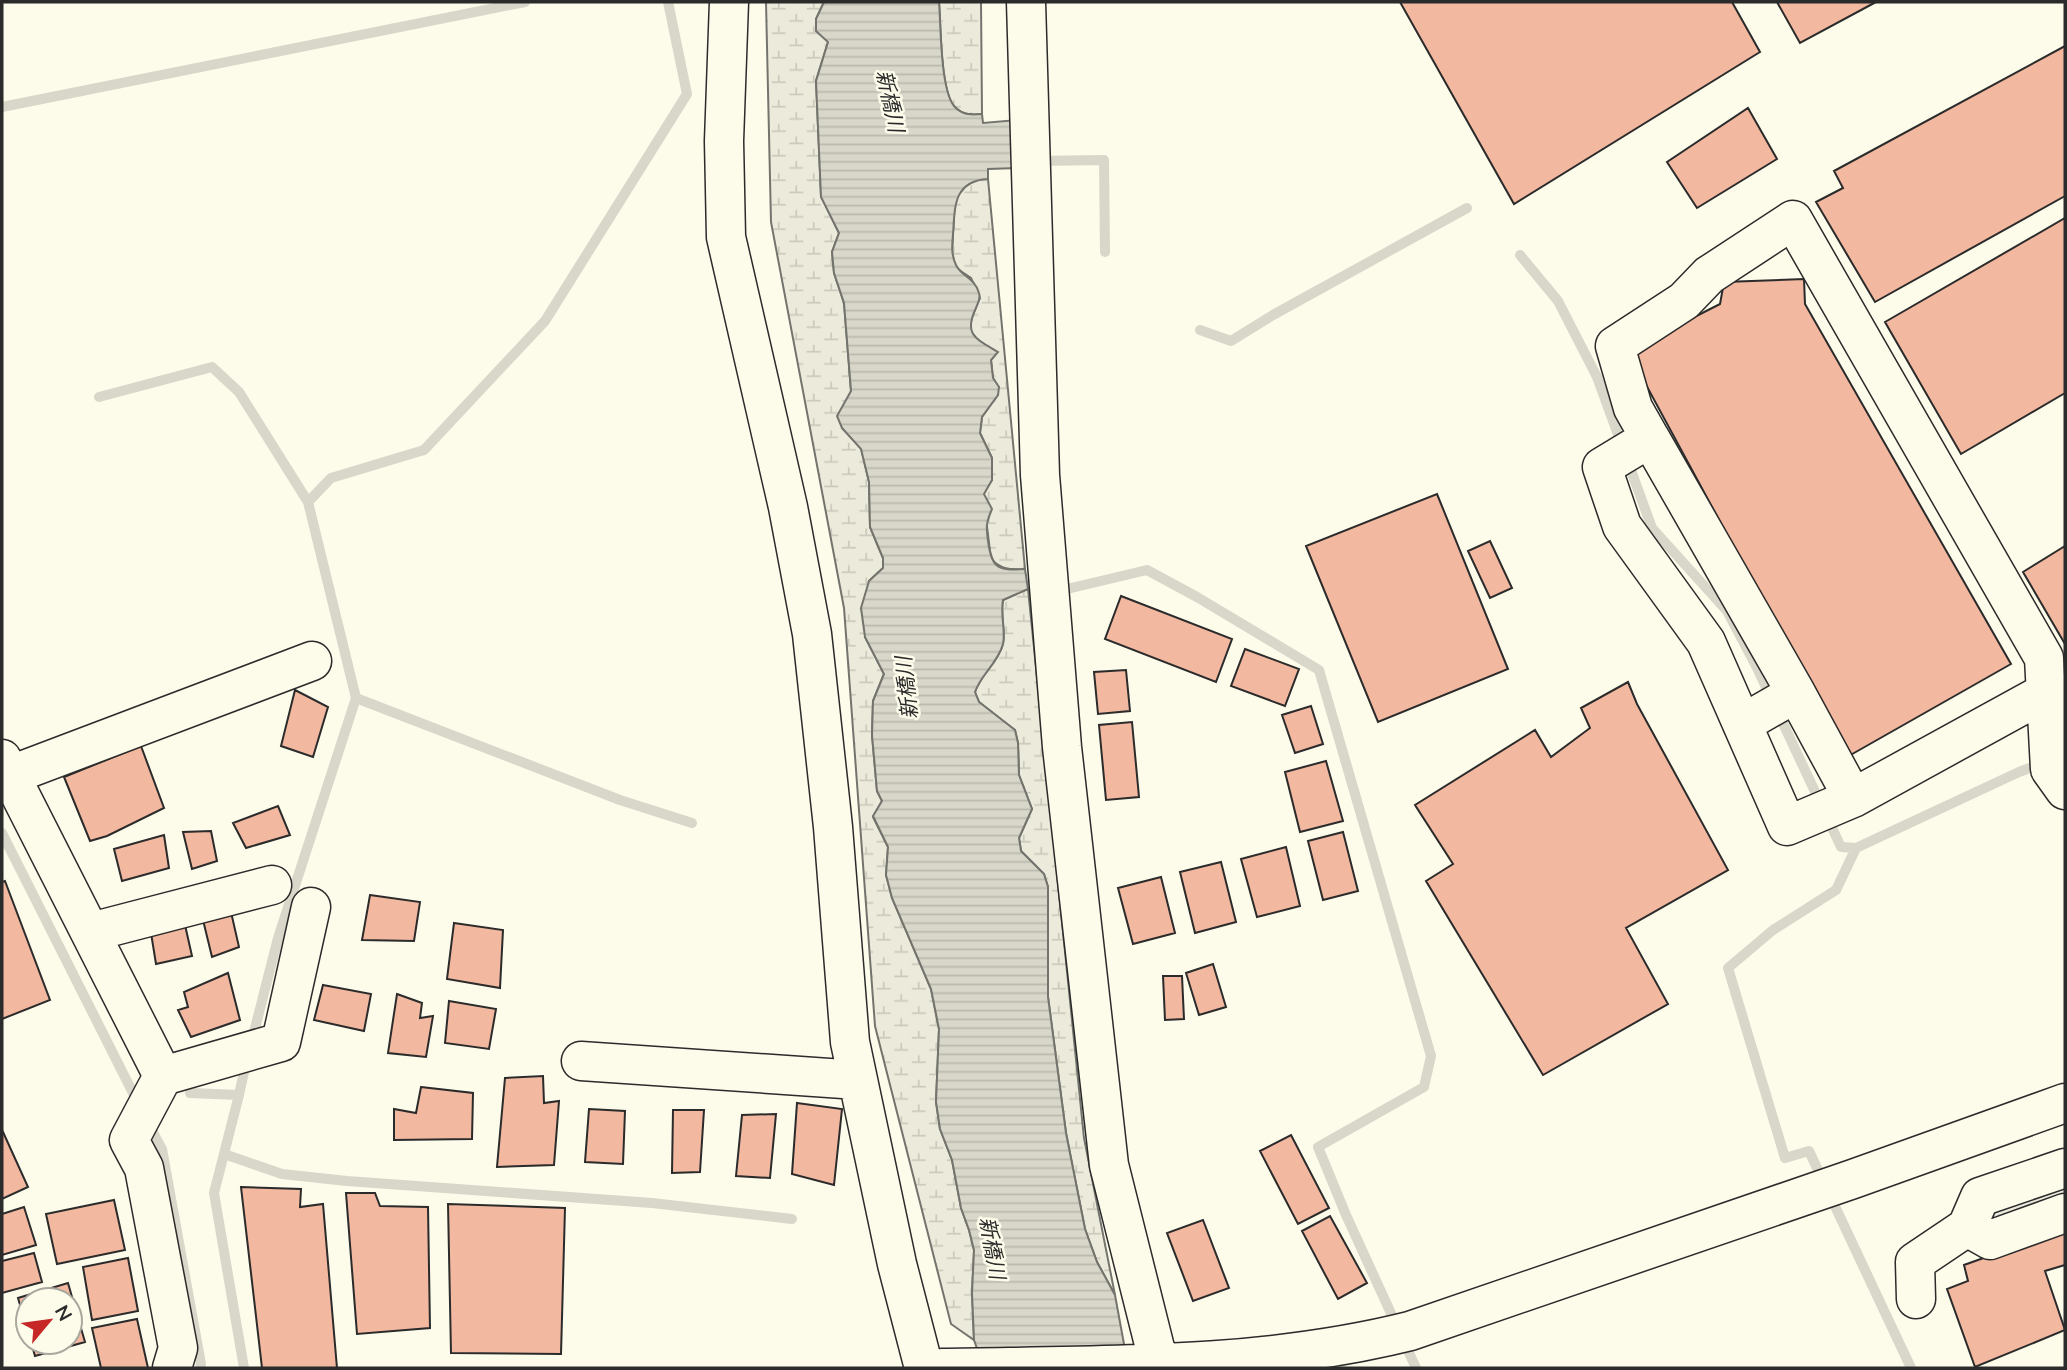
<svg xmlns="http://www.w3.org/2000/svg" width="2067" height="1370" viewBox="0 0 2067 1370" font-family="Mulish,'Noto Sans JP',sans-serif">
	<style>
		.grass { fill: url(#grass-tufts); stroke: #74746e; stroke-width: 2 }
		.wetland { fill: url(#wetland-marsh); stroke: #74746e; stroke-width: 2 }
		.water { fill: url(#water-rules); stroke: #74746e; stroke-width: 2 }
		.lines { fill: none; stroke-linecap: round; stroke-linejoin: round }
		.stream { stroke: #d8d7c9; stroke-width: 10 }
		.building { fill: #f2b8a0; stroke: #2b2b2b; stroke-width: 2 }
		.minor-casing { stroke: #2b2b2b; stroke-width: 41 }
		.minor { stroke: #fdfbea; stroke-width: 38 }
		.labels { text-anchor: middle; stroke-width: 5; stroke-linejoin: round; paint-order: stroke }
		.water-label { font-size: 21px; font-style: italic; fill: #2b2b2b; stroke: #fdfbea }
	</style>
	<defs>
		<pattern id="grass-tufts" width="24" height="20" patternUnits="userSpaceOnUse" patternTransform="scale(1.75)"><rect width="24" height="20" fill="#ecebdb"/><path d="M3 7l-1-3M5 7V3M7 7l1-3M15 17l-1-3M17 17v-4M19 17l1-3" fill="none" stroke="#cbcabc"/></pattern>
		<pattern id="wetland-marsh" width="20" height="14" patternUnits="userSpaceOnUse" patternTransform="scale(1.75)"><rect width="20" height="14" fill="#ecebdb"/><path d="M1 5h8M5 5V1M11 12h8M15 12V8" fill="none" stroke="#cbcabc"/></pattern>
		<pattern id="water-rules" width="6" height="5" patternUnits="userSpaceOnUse" patternTransform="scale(1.75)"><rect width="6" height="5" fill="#d8d7c9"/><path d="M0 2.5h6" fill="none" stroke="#bab9ad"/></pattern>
	</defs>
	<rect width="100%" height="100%" fill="#fdfbea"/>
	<path class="grass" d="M2065 1180V1204L2003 1227 1989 1219 1990 1208Z"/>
	<path class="wetland" d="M766 2H824L816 19 828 42 816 81 821 196 839 233 832 252 834 273 844 303 851 391 842 428 861 448 869 482 870 527 883 558V568L869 581 865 637 884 674 873 701 872 735 877 791 882 801 873 817 888 847 886 875 892 898 931 989 939 1029 936 1102 940 1129 952 1160 961 1208 969 1230 974 1250 972 1293 974 1340 951 1324 875 1026 844 608 771 222Z
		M939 2H981L982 114C972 115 963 115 956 108 940 96 941 24 939 2Z
		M977 179H988L1025 569C1010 570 1002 570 991 559L983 494 992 480V458L980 433 982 417 998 394V387L993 378 991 360 997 352C966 334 965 331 980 298L971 278 956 268 952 253 955 199 965 187Z
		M1028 589 1084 1138 1115 1295 1097 1262 1085 1229 1066 1133 1048 997V887L1044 874 1021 851 1019 838 1032 809 1019 775 1018 743 1015 730 979 702 975 692C981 674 998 663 1003 644 1006 630 1000 615 1003 600Z"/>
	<path class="water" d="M824 2H939C941 24 940 95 956 108 963 115 972 115 982 114L983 123 1017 120 1020 168 988 169V179C953 181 955 207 953 234 952 245 951 255 956 265 961 276 975 278 979 293 981 299 978 302 976 308 963 335 976 339 998 352L991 360 993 378 999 387 998 395 982 417 980 433 992 458V480L984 494 992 509C986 523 986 526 988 541 992 568 997 571 1025 569L1028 589 1003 600C1000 615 1006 631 1003 644 998 663 981 674 975 692L979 702 1015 730 1018 743 1019 775 1032 809 1019 838 1021 851 1044 874 1048 887V997L1066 1133 1085 1229 1097 1262 1115 1295 1124 1344 1122 1368H984L974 1340 972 1293 974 1250 969 1230 961 1208 952 1160 940 1129 936 1102 939 1029 931 989 892 898 886 875 888 847 873 816 882 801 877 791 872 735 873 701 884 674 865 637 861 608 869 581 883 568V558L870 527 869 482 861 449 842 428 837 416 851 391 844 303 834 273 832 252 839 233 821 197 816 81 828 42 816 31V19Z"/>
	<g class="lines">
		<path class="stream" d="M2 107 525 2
			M1037 161 1104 160 1105 252
			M1520 255 1558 301 1597 377 1652 528 1727 611 1757 668 1841 847 1856 848 2019 772 2043 763
			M1200 330 1231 341 1273 315 1467 208
			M99 397 212 367 239 392 308 502
			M1067 589 1147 570 1197 597 1319 670 1431 1056 1424 1087 1318 1147 1346 1215 1416 1368
			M356 698 620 800 692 823
			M2 833 139 1105
			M1856 848 1836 890 1773 930 1728 968 1785 1158 1809 1151 1911 1368
			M252 1040 278 938 356 698 308 502 331 478 424 450 545 321 687 94 668 2
			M190 1093 239 1095 214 1193 244 1368
			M238 1099 247 1059
			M148 1123 162 1149 201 1364 200 1368
			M224 1154 282 1174 347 1181 652 1203 792 1219"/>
	</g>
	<path class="building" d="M1400 2H1732L1760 52 1514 204Z
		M1777 2H1876L1800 43Z
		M2065 46V196L1875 302 1816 202 1843 188 1834 171Z
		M1748 108 1777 159 1697 208 1667 162Z
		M2065 218V393L1961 454 1885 322Z
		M1804 279 1805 304 2011 664 1847 757 1644 381 1618 356 1720 304 1724 282Z
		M1437 494 1508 669 1378 722 1306 546Z
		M1490 541 1512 588 1490 598 1468 551Z
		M2065 546V644L2023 572Z
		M1121 596 1232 639 1216 682 1105 639Z
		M1245 649 1299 669 1285 706 1231 686Z
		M1126 670 1130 711 1098 714 1094 672Z
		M1628 682 1637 704 1728 870 1626 928 1668 1004 1543 1075 1426 881 1453 864 1415 805 1535 730 1551 757 1590 728 1581 708Z
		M295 690 328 707 313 757 281 746Z
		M1311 706 1323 744 1295 753 1282 715Z
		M1132 722 1139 797 1106 800 1099 725Z
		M141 746 164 808 107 836 90 841 64 777Z
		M1326 761 1343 821 1300 832 1285 772Z
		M278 806 290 835 246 848 233 823Z
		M211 831 217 861 192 869 183 832Z
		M1343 832 1358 891 1323 900 1308 841Z
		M164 835 169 868 122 881 114 849Z
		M1286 847 1300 906 1257 917 1241 859Z
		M1221 862 1236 922 1195 933 1180 872Z
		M1161 877 1175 933 1133 944 1118 888Z
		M5 881 50 1000 2 1019V882Z
		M370 895 420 902 414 941 362 940Z
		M231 912 239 947 212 957 203 920Z
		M454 923 503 930 500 988 447 979Z
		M185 925 192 956 156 964 151 933Z
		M1213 964 1226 1007 1199 1015 1186 973Z
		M228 973 240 1020 191 1037 178 1010 188 1007 184 992Z
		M1163 976H1182L1184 1019 1165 1020Z
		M323 985 371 994 364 1031 314 1020Z
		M397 994 422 1003 420 1018 433 1016 426 1057 388 1053Z
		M449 1001 496 1009 489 1049 445 1043Z
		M543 1076 544 1103 559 1101 554 1165 497 1167 505 1078Z
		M421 1087 473 1093 472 1139 394 1140V1109L416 1113Z
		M797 1103 842 1109 834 1185 792 1174Z
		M589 1109 625 1111 623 1164 585 1162Z
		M673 1110H704L700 1172 672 1173Z
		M776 1114 770 1178 736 1176 742 1115Z
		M3 1132 28 1187 2 1199V1133Z
		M1291 1135 1329 1208 1298 1224 1260 1151Z
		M241 1187 301 1189 300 1207 323 1204 337 1368H262Z
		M346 1193H375L380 1206 428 1207 430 1328 357 1334Z
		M114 1200 125 1250 57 1264 46 1214Z
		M448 1204 565 1208 561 1354 451 1353Z
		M24 1207 36 1245 2 1255V1214Z
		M1330 1216 1367 1283 1338 1299 1302 1231Z
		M1203 1220 1229 1288 1193 1301 1167 1233Z
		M2065 1229V1265L2045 1271 2065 1330 1975 1367 1947 1289 1968 1281 1964 1265Z
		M34 1253 42 1282 2 1293V1261Z
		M128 1258 138 1311 92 1320 83 1267Z
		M68 1283 85 1342 35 1356 31 1342H70V1300H28V1333L18 1298Z
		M137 1319 148 1368H101L92 1328Z"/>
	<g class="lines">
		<defs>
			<path id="minor" d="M729 2 724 141 726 237 788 507 812 634 833 827 850 1042 897 1264 924 1368
				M1026 2 1040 475 1062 747 1109 1165 1160 1368
				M1650 438 1796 693 1742 724
				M2046 692 1853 798 1787 826 1706 642 1622 526 1602 467 1650 438 1633 408 1615 346 1684 301 1709 275 1793 220 2044 658 2050 769 2065 790
				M1796 693 1853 798
				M2 759 163 1076
				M11 775 312 661
				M91 932 272 885
				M581 1061 858 1080
				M2065 1168 1980 1197 1967 1227 1990 1240 2065 1213
				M1916 1299 1915 1262 1967 1227
				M172 1368 178 1348 144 1168 129 1140 163 1076 281 1042 311 907
				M942 1368C1098 1365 1258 1369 1410 1331L1853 1179 2065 1103"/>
		</defs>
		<use href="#minor" class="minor-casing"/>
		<use href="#minor" class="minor"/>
	</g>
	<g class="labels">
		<g class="water-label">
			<text transform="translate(890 101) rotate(78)" y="7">新橋川</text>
			<text transform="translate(907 688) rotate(-96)" y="7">新橋川</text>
			<text transform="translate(992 1248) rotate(80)" y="7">新橋川</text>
		</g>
	</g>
	<rect width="2067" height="1370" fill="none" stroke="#2b2b2b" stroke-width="7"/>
	<g transform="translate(49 1321) rotate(61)"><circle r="33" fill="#fdfbea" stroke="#a9a89e" stroke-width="2"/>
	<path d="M0-5L12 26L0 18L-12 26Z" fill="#c62828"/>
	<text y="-10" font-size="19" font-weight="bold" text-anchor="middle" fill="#2b2b2b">N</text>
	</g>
</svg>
